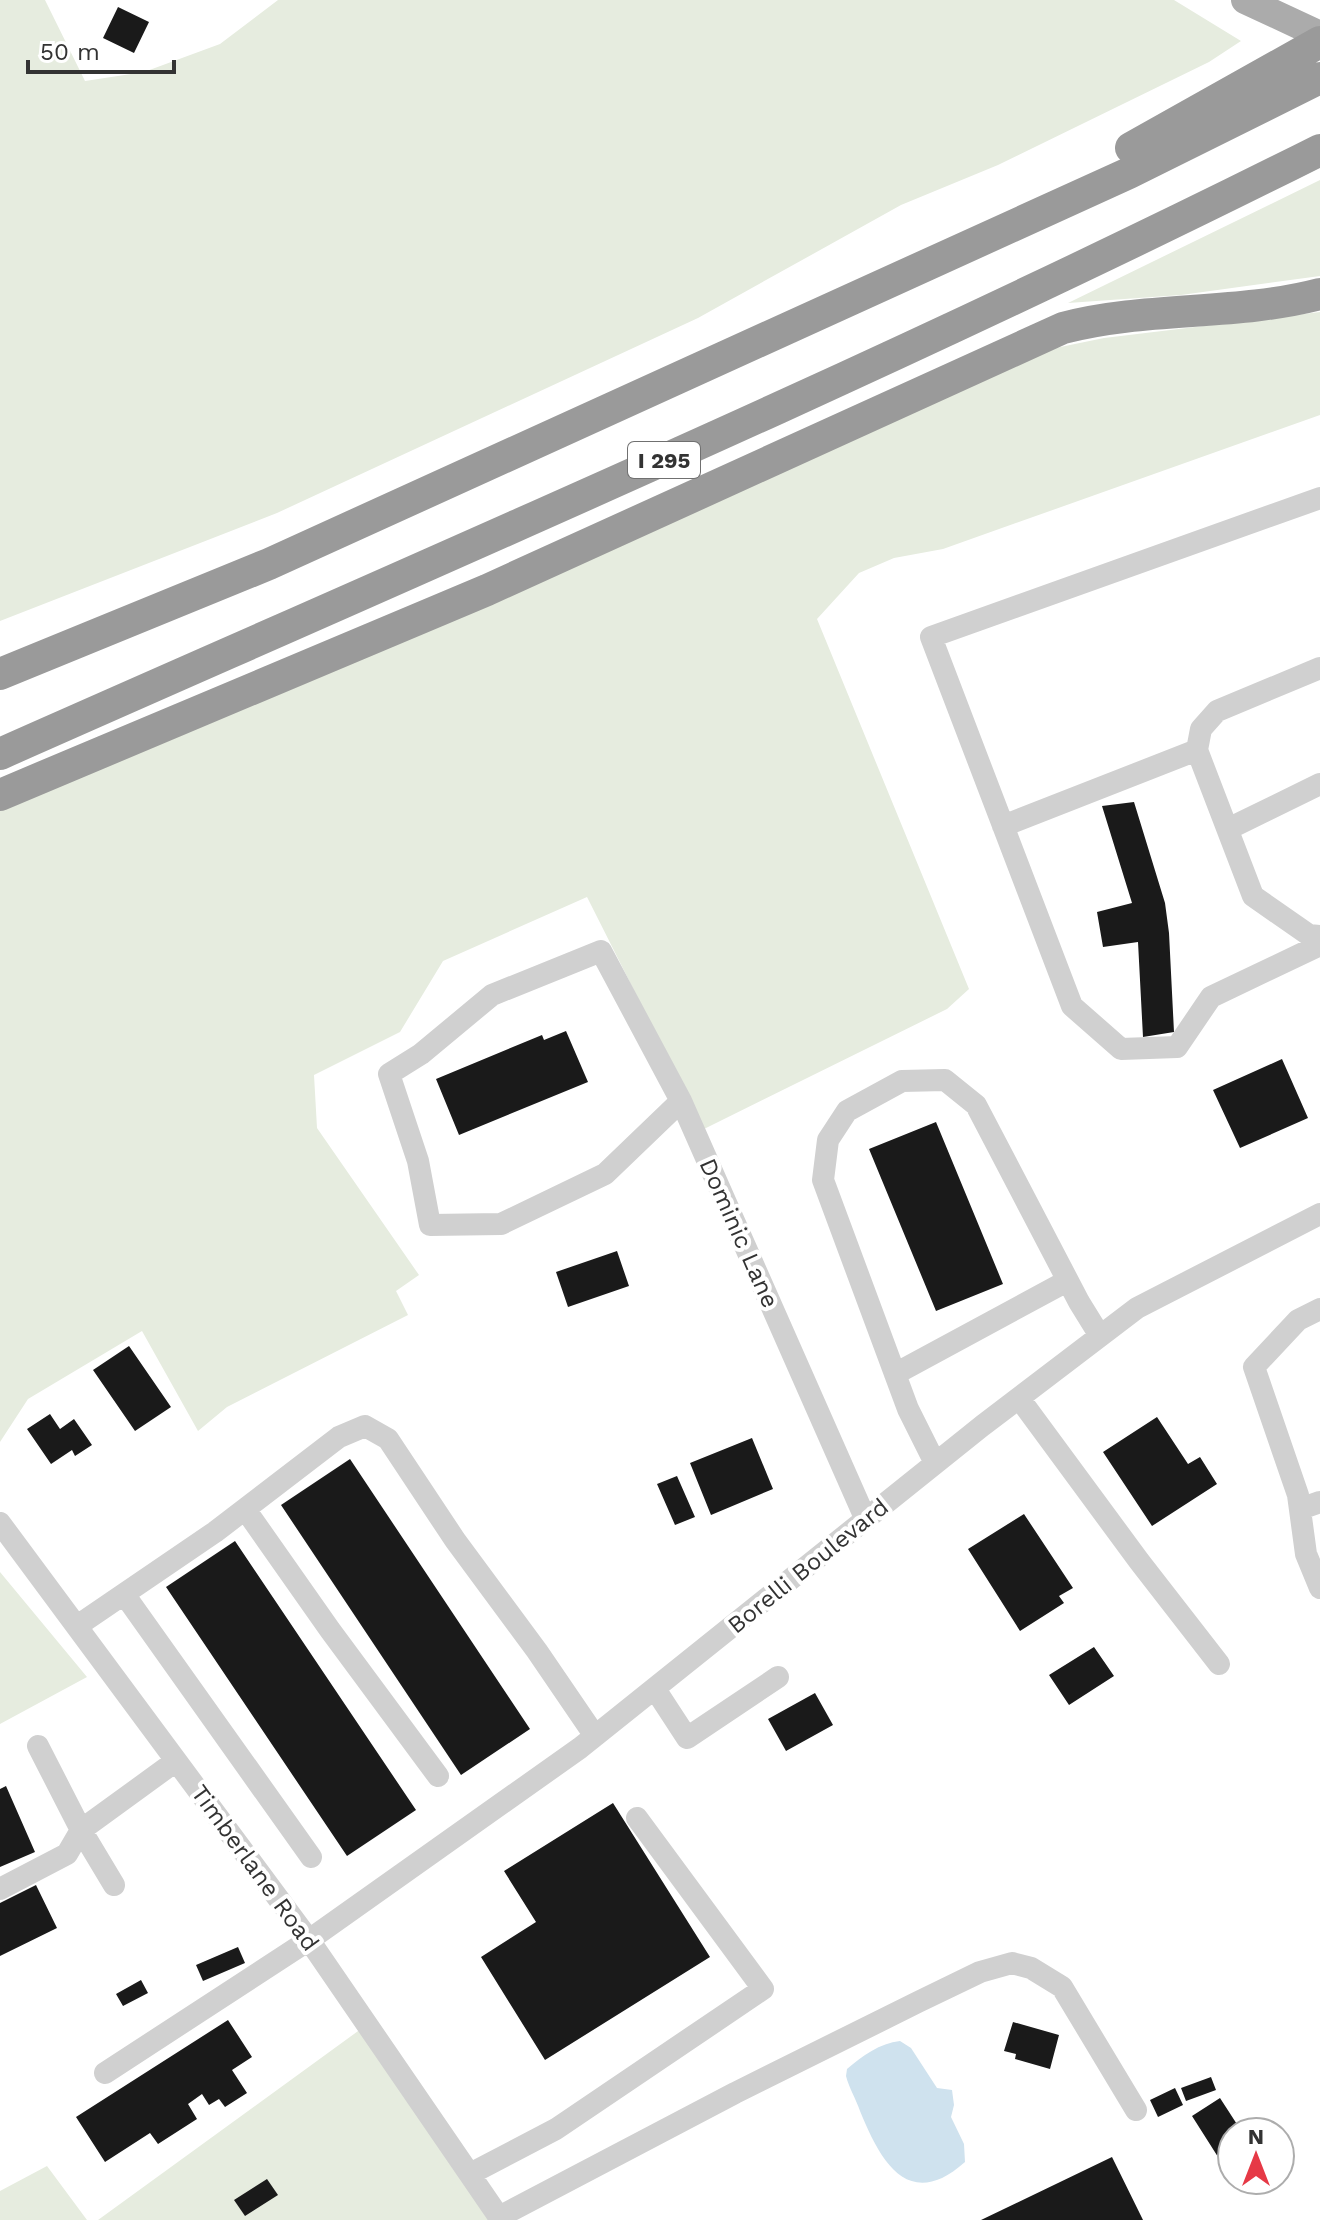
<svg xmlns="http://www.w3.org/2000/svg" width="1320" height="2220" viewBox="0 0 1320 2220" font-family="'Work Sans',sans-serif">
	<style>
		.green { fill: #e6ecdf }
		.water { fill: #cfe2ee }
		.building { fill: #1a1a1a }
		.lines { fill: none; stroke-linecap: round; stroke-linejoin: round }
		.minor { stroke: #d0d0d0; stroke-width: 22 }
		.major { stroke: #ababab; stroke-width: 28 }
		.highway { stroke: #9a9a9a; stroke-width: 32 }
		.labels { text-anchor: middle; stroke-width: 8; stroke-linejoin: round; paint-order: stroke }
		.shield { fill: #fff; stroke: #707070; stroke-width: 2 }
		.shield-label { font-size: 22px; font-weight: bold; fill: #333 }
		.street-label { font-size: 24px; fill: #333; stroke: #fff }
	</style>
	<rect width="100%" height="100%" fill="#fff"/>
	<path class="green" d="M0 0H45L85 81 144 72 220 44 278 0H1174L1241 41 1209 62 998 165 901 205 698 318 277 513 0 621Z
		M1320 180V276L1181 295 1068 303Z
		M1320 312V415L943 549 894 558 859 573 817 619 969 989 947 1009 704 1129 587 897 443 961 400 1032 314 1075 317 1128 419 1275 396 1291 408 1315 227 1407 198 1431 142 1331 28 1399 0 1442V810L1036 352 1104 338Z
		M0 1572 87 1677 0 1724Z
		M365 2026 504 2220H98L343 2042Z
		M47 2166 87 2220H0V2191Z"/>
	<path class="water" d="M900 2041 911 2048 937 2088 952 2090 954 2105 951 2117 964 2144 965 2162C908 2213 880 2160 860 2111 856 2099 849 2088 846 2076L847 2069C862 2056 880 2043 900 2041Z"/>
	<path class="building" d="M118 7 149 22 134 53 103 38Z
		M1134 802 1165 903 1169 933 1174 1032 1143 1037 1138 942 1103 947 1097 912 1132 903 1102 806Z
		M566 1031 588 1082 459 1135 436 1079 542 1035 544 1040Z
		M1282 1059 1308 1118 1240 1148 1213 1090Z
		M936 1122 1003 1284 936 1311 869 1149Z
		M617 1251 629 1286 568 1307 556 1272Z
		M129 1346 171 1407 135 1431 93 1370Z
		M50 1414 60 1429 74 1419 92 1445 75 1456 72 1450 51 1464 27 1429Z
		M1157 1417 1188 1464 1200 1457 1217 1484 1152 1526 1103 1452Z
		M752 1438 773 1489 711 1515 690 1463Z
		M350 1459 530 1729 461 1775 281 1505Z
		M677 1476 695 1517 675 1525 657 1484Z
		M1024 1514 1073 1588 1059 1596 1064 1603 1020 1631 968 1549Z
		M235 1541 416 1810 347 1856 166 1587Z
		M1094 1647 1114 1676 1069 1705 1049 1675Z
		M815 1693 833 1725 786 1751 768 1719Z
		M6 1786 35 1852 0 1867V1789Z
		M613 1803 710 1957 545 2060 481 1957 536 1922 504 1871Z
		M36 1885 57 1928 0 1956V1903Z
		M238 1947 245 1963 203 1981 196 1965Z
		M141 1980 148 1993 123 2006 116 1994Z
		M228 2020 252 2057 232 2070 247 2093 225 2107 219 2099 209 2105 202 2094 188 2104 197 2119 158 2144 150 2133 105 2162 76 2117Z
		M1013 2022 1059 2035 1050 2069 1015 2059 1016 2054 1004 2051Z
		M1211 2077 1216 2090 1186 2101 1181 2088Z
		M1175 2088 1183 2105 1158 2117 1150 2100Z
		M1220 2098 1242 2132H1232V2179L1192 2116Z
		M1112 2157 1143 2220H981Z
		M267 2179 278 2195 245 2216 234 2200Z"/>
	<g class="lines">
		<path class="minor" d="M1320 498 931 637 1072 1006 1121 1049 1177 1047 1211 997 1320 945
			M1320 668 1217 711 1201 729 1197 750 1253 896 1309 935 1320 936
			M1003 826 1197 750
			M1228 829 1320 784
			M681 1101 605 1174 501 1224 430 1225 418 1161 389 1074 421 1054 492 995 601 951 681 1101 866 1520
			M1320 1309 1298 1320 1254 1367 1298 1495 1306 1554 1320 1588
			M895 1374 1067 1281
			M1019 1398 1139 1561 1219 1664
			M935 1463 908 1409 823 1180 828 1140 847 1111 902 1081 945 1080 976 1105 1079 1302 1100 1336
			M245 1509 330 1630 438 1776
			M1300 1509 1320 1502
			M0 1523 309 1940 501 2220
			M124 1594 311 1857
			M77 1626 215 1532 339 1437 365 1426 388 1439 455 1540 537 1651 595 1736
			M655 1689 687 1738 778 1677
			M38 1746 81 1830 114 1885
			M0 1889 67 1854 81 1830 176 1761
			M105 2073 309 1940 580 1748 982 1426 1137 1308 1320 1214
			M470 2174 556 2129 763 1989 637 1818
			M499 2217 735 2093 918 2002 980 1972 1012 1963 1031 1968 1062 1987 1136 2110"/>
		<path class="major" d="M1245 0 1320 35"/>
		<path class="highway" d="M1131 148 1320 42
			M0 674 269 564 1129 173 1320 78
			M0 754C442 558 888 367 1320 150
			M0 795 487 590 1063 328C1147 306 1236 316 1320 294"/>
	</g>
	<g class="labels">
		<rect class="shield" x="628" y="442" width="72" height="36" rx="6"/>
		<g class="shield-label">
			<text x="664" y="468">I 295</text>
		</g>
		<g class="street-label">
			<text transform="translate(739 1233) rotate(66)" y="8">Dominic Lane</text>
			<text transform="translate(808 1566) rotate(-39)" y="8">Borelli Boulevard</text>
			<text transform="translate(255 1868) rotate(54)" y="8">Timberlane Road</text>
		</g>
	</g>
	<g transform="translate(1256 2156)"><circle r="38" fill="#ffffff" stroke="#adadad" stroke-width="2"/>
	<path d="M0-6L14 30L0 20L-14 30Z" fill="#e63946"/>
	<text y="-12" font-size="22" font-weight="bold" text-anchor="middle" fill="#333333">N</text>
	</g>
	<path d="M28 60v12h146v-12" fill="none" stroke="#333333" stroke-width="4"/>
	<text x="40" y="60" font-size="24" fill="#333333" stroke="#ffffff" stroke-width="6" paint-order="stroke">50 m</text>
</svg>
